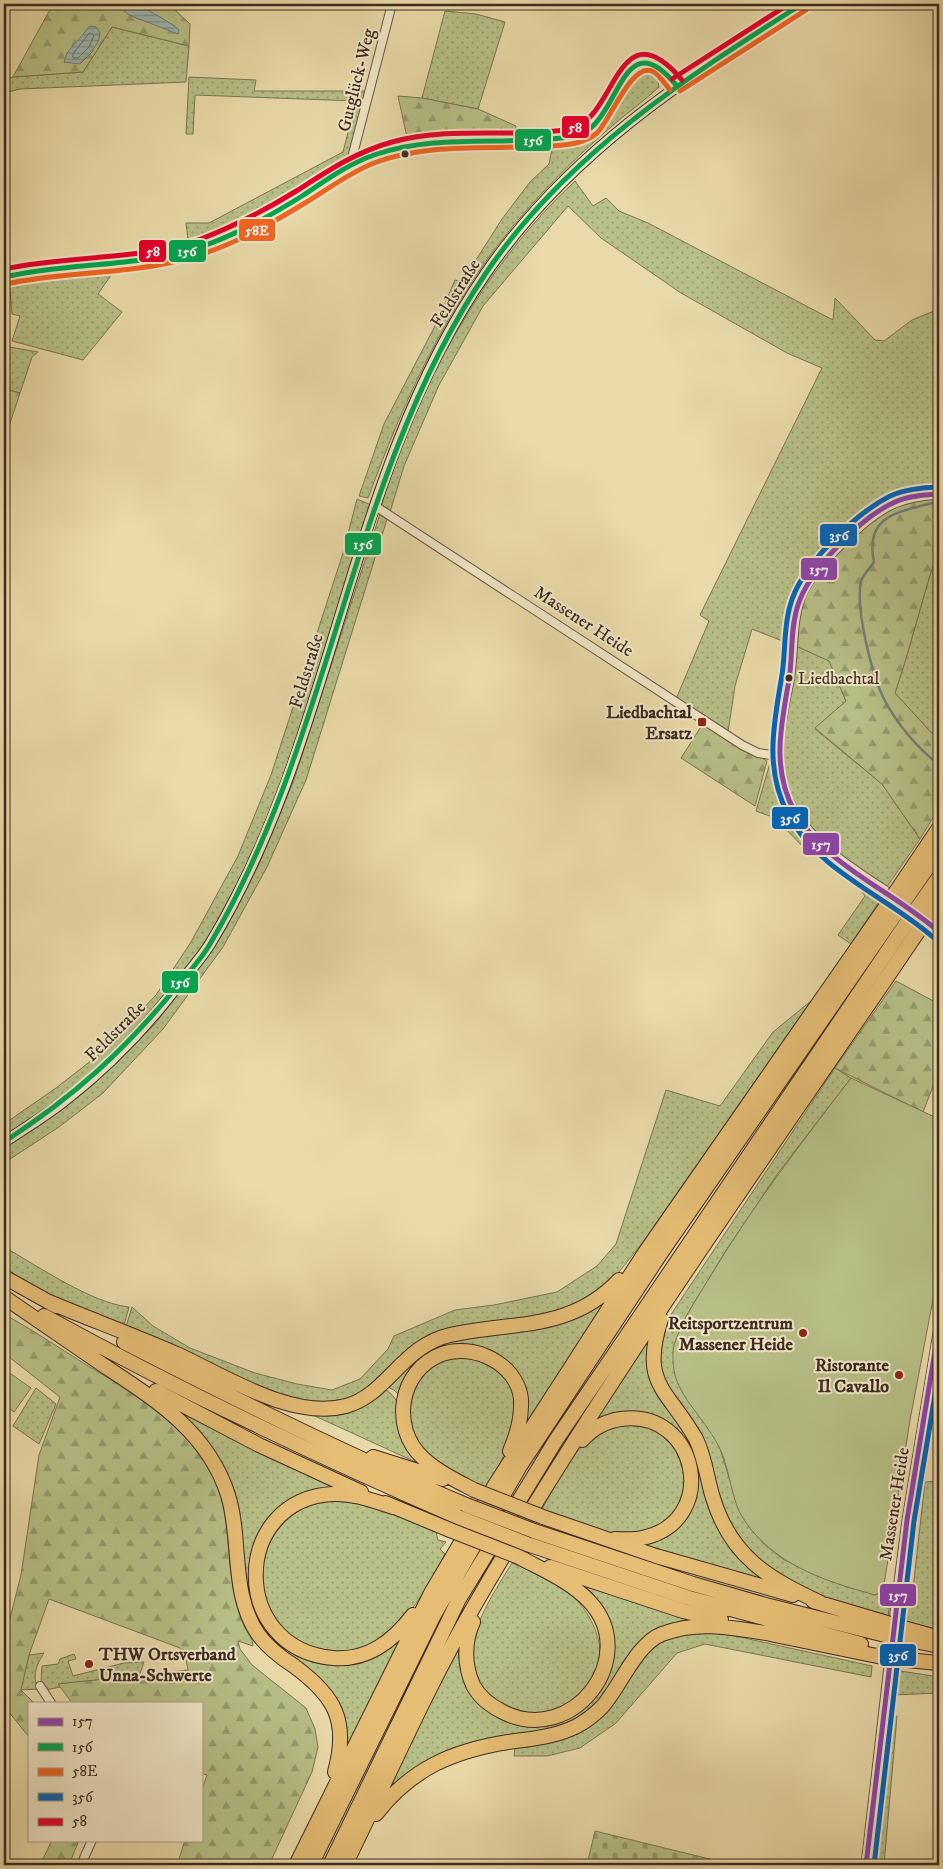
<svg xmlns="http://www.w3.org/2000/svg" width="943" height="1869" viewBox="0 0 943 1869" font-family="'IM FELL DW Pica',serif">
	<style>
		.grass { fill: url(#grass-dots); stroke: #7a7554 }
		.forest { fill: url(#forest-firs); stroke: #7a7554; fill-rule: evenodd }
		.cemetery { fill: url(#cemetery-stones); stroke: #7a7554 }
		.garden { fill: #b7c087; stroke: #7a7554 }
		.water { fill: url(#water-rules); stroke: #757f78 }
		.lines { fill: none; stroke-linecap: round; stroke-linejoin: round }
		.shore { stroke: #6c716a; stroke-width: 1 }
		.stream { stroke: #757f78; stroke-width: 2.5 }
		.minor-casing { stroke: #685644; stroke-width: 10 }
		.tertiary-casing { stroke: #685644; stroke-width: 11 }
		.secondary-casing { stroke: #3d2a22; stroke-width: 12 }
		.motorway-casing { stroke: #3d2a22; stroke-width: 16 }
		.minor { stroke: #f1e7c7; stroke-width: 8 }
		.tertiary { stroke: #f1e7c7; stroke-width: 9 }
		.secondary { stroke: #f1e7c7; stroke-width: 10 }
		.motorway { stroke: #e5bd74; stroke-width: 14 }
		.motorway-bridge-casing { stroke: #3d2a22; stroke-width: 16; stroke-linecap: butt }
		.motorway-bridge { stroke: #e5bd74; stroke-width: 14 }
		.bus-1-casing { stroke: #f1e7c7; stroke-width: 9 }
		.bus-2-casing { stroke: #f1e7c7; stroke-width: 9 }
		.bus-3-casing { stroke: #f1e7c7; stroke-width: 9 }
		.bus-4-casing { stroke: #f1e7c7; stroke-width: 9 }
		.bus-5-casing { stroke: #f1e7c7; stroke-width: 9 }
		.bus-1 { stroke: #8e44ad; stroke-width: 5 }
		.bus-2 { stroke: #00a651; stroke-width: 5 }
		.bus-3 { stroke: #f26522; stroke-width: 5 }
		.bus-4 { stroke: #0065bd; stroke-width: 5 }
		.bus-5 { stroke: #e4002b; stroke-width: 5 }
		.bus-dot { fill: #3d2a22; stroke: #f1e7c7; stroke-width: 2 }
		.poi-dot { fill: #8f2418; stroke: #f1e7c7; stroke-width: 2 }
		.labels { text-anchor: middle; stroke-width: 4; stroke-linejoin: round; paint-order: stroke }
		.bus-label { font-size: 17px; fill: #3d2a22; stroke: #f1e7c7; text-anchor: start }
		.street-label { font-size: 18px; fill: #3d2a22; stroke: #f1e7c7 }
		.poi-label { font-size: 18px; font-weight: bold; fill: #3d2a22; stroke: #f1e7c7; text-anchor: end }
		.line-badge { stroke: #f1e7c7; stroke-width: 2 }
		.badge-label { font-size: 14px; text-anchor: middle; font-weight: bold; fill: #fff }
	</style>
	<defs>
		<pattern id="grass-dots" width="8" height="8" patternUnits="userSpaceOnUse" patternTransform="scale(1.25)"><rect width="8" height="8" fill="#b7c087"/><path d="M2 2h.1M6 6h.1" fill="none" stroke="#969c6e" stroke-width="1.8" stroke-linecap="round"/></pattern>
		<pattern id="forest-firs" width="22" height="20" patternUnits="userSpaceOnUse" patternTransform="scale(1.25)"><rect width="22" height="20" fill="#b7c087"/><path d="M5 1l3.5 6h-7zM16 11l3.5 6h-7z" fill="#969c6e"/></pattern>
		<pattern id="cemetery-stones" width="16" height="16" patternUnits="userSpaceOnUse" patternTransform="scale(1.25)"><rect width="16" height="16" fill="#b7c087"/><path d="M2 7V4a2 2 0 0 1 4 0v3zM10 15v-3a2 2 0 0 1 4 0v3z" fill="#969c6e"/></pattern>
		<pattern id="water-rules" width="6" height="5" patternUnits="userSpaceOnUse" patternTransform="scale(1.25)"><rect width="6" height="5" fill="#9bb8b1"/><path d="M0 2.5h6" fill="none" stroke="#809690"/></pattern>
	</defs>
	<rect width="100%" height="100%" fill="#eadaa9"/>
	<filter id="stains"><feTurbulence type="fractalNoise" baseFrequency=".004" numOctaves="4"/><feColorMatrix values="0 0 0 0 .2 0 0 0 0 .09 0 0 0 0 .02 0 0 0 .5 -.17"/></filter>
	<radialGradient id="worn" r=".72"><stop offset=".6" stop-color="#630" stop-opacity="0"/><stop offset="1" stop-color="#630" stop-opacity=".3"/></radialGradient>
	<path class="grass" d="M445 11 476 14 505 22 478 109 422 98Z
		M112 27 189 46 186 82 20 89 4 93V80L13 77 83 72Z
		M639 68 650 69 657 75 659 87C644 101 627 113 612 126 582 152 552 181 526 211 452 294 406 395 368 498L359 496 384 424 436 324 455 280 462 282 502 219 530 182 549 164 553 144C617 133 601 102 639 68Z
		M189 77 256 80 254 91H367L348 162C305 184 270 213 225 233 215 237 204 243 193 244L188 240 186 223H209L343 152 356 101 195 95 193 134H186Z
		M575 181 593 206 606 198 619 211 648 223 833 320 835 298 875 340 884 341 912 320 939 309V491L895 499 806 580 790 644 752 629 735 686 728 732 676 699 709 621 700 615 822 368 787 353 681 293 601 238 568 206 483 306 439 385 404 466 390 512 381 507C419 385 481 269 575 181Z
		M118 265 98 294 122 312 83 360 12 341 20 316 12 314 9 278Z
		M4 346 38 352 32 357 20 393 4 389Z
		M357 499 371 505 284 776 249 861 203 947 147 1016 106 1060 60 1100 4 1138V1124L56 1088 101 1053 156 995 191 942 238 856 271 775 343 553Z
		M381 511 388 516 306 780 267 867 223 947 163 1029 103 1093 59 1127 4 1163V1148L64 1108 106 1072 155 1024 215 945 258 866 294 780Z
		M939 554V741L895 693C910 649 921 603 935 559Z
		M796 646 830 661 846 702 815 729 882 784 920 839 886 888C839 855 785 820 781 756 780 745 784 732 785 722 789 696 792 671 796 646Z
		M770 763 775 764 779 784 820 847 811 855 775 818 756 811Z
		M861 879 884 894 851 944 838 935 865 896 856 884Z
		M811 1001 640 1246 614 1278 583 1302 549 1317 441 1333 370 1390 347 1403 293 1402 125 1330 132 1307 153 1326 190 1348 255 1373 297 1384 332 1390 360 1379 388 1349 394 1336 455 1310 494 1305 557 1292 597 1266 616 1244 666 1090 720 1106 773 1032Z
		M835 1068 851 1078 778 1173 725 1252 685 1318V1396L717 1439 740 1513 764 1544 784 1560 875 1595 883 1591 891 1595 888 1617 839 1603 796 1586 752 1556 732 1529 658 1367 664 1325Z
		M4 1247C38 1266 91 1303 129 1307L123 1329 51 1297 4 1268Z
		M615 1291 525 1428 518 1376 455 1347 399 1395 394 1390 383 1385 443 1340 523 1330Z
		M650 1332 649 1354 693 1441 710 1498 771 1582 638 1544 683 1516 687 1449 634 1415 586 1432Z
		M467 1354C477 1358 496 1363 502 1370 533 1408 506 1452 487 1488L452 1474 425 1456 406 1420 413 1384 434 1362Z
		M36 1388 56 1404 39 1444 13 1426Z
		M384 1389C404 1398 414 1445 422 1465L304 1411Z
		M174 1410 337 1489 272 1518 252 1590 260 1617 275 1637 292 1652 314 1661 335 1664 378 1655 401 1639 346 1749 342 1719 276 1649 247 1604 235 1496Z
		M618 1424 653 1428 668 1437 678 1452 685 1468 686 1485 675 1513 654 1531 616 1535 542 1509 569 1461 591 1436Z
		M939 1481V1630L901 1621 906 1574 910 1575 908 1606 911 1607 925 1482Z
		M343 1499 371 1505 436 1532 438 1540 446 1542 440 1549 445 1554C428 1586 408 1624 375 1643 342 1662 291 1651 271 1617 247 1575 267 1524 310 1505 319 1500 333 1500 343 1499Z
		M512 1563C532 1572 559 1581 575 1598 588 1612 599 1631 600 1651 602 1690 555 1726 518 1713 511 1711 505 1705 498 1702 441 1669 488 1602 512 1563Z
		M576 1584 698 1621 666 1628 597 1706 578 1721 559 1729 465 1747 381 1801 458 1648C460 1673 469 1694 489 1711 523 1742 589 1722 605 1680 608 1673 606 1662 607 1654 607 1646 610 1634 608 1627 606 1619 583 1592 576 1584Z
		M712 1631 872 1666 871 1677 705 1644 677 1653 616 1723 580 1748 547 1756H514L515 1748 567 1737 623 1688 645 1656 662 1641 685 1632Z
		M44 1653C36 1666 32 1675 38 1689L20 1690 29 1655Z
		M74 1654 76 1659 68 1661 73 1676 124 1663 144 1662 139 1676 59 1684 60 1687 46 1690 41 1683 42 1666 58 1664 60 1659Z
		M894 1670 939 1677V1693L893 1695Z
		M897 1716 884 1865H871L888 1717Z"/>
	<path class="forest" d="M53 4H121C126 21 159 24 175 26L148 12 141 4H164V6L174 9 190 24 189 46 112 27 83 72 13 77ZM90 26 93 51 81 63 64 62Z
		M398 96 422 98 478 109 516 126 515 136H466L408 142Z
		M4 389 20 393 4 441Z
		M939 497V554L935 559C921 603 910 649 895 693L939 741V808L920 839 882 784 815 728 846 701 829 661 796 646 800 607 811 583 859 530 896 505Z
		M704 722 767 761 755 806 681 758Z
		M896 981 939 1004V1071L923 1112 835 1068Z
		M4 1314C31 1329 58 1347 85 1364 136 1395 194 1425 217 1484 229 1516 227 1549 232 1582 234 1596 238 1612 244 1626 247 1633 253 1638 253 1646L238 1641 240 1649 252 1665 306 1708 315 1729 318 1747 312 1772 269 1865H177L185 1840H201V1792L207 1775 201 1773V1703H72L58 1684 188 1670 186 1660 180 1648 49 1599 29 1655 21 1690 34 1703H29V1737L4 1706V1642L21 1575 39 1455 60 1397 4 1353Z
		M52 1840H79L69 1865H40Z"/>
	<path class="cemetery" d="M595 1831 734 1865H738H587Z"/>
	<path class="garden" d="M851 1078 939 1119V1268L910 1420 883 1591 875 1595C824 1581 768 1563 740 1513 733 1500 729 1472 723 1456 712 1426 682 1402 675 1375 673 1367 672 1352 674 1345 683 1318 699 1295 713 1272 754 1204 803 1141 851 1078Z
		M4 1369 31 1388 14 1412 4 1405Z"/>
	<path class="water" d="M121 4H141C152 15 167 19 179 30L178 34 129 15 123 10Z
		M90 26 96 27 100 33C99 48 88 52 80 64L64 62 67 53Z"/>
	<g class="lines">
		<path class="shore" d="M90 33 94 35 89 47 78 58H73V54Z"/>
		<path class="stream" d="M935 489 939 488
			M936 502C900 512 864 514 874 562 870 568 863 575 861 581 855 608 872 676 885 701 898 725 918 748 939 765"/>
		<defs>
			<path id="minor" d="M355 164 353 154 392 4
				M375 506 742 745 758 753 778 756
				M40 1686 51 1703
				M81 1865 92 1840"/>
			<path id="tertiary" d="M4 277C63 261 127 268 187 251 228 239 266 218 302 196 325 181 349 164 374 155 431 135 488 143 546 139 562 138 581 137 593 126 609 110 627 51 655 64 663 68 670 78 676 85
				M896 898C856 871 809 845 788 800 771 761 781 720 789 681 794 654 791 624 800 598 810 570 867 514 895 503 909 497 924 495 939 494
				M911 908 939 932
				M893 1628 907 1520 939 1327
				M866 1865 891 1649"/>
			<path id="secondary" d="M4 1142C24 1129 45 1116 63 1102 107 1068 146 1028 179 984 190 971 201 958 210 944 338 735 345 475 486 273 568 154 682 80 802 4"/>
			<path id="motorway" d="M4 1277 56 1306
				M4 1297C37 1320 70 1342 103 1365 156 1400 208 1432 228 1495 242 1540 230 1593 258 1634 267 1647 280 1657 294 1666 335 1696 349 1721 335 1772
				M49 1302C92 1320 136 1336 179 1355 226 1377 293 1420 346 1406 387 1395 402 1346 450 1335 512 1321 570 1332 619 1280
				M44 1316C179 1390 317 1456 458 1517
				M661 1319C640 1385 667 1388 696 1439 705 1457 707 1479 713 1498 731 1557 768 1578 821 1603
				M124 1342C236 1400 349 1456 466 1505
				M156 1391 259 1445 361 1492
				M582 1440C592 1429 606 1421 621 1419 698 1408 721 1522 642 1538 634 1540 624 1539 615 1539
				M373 1457 443 1479
				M474 1490C457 1481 438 1472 423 1458 390 1428 399 1370 442 1354 473 1343 517 1363 521 1399 522 1416 517 1435 510 1451
				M385 1503 450 1530
				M393 1507C374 1501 354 1493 333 1494 231 1499 229 1649 333 1658 368 1661 393 1641 413 1615
				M543 1517 656 1556 793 1595
				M534 1531 693 1584 766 1605 885 1635
				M527 1544 689 1598 861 1644
				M550 1567 683 1611 721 1620
				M813 1601 887 1623
				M473 1622C464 1642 464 1665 473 1685 479 1697 491 1706 503 1712 572 1747 642 1657 589 1601 570 1581 543 1570 519 1557
				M900 1627 936 1637
				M770 1634 882 1657
				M899 1638 939 1646
				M896 1659 939 1663
				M376 1814C411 1769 452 1751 508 1742 531 1739 554 1737 575 1727 585 1722 594 1715 602 1707 620 1687 636 1644 662 1634 701 1619 738 1629 778 1635
				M296 1865 431 1593 495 1485 644 1254 887 905
				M311 1865 434 1615 520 1466 661 1253 896 913
				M330 1865 459 1599 556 1440 908 921
				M345 1865C387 1780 425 1691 473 1608 608 1374 768 1154 919 930"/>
		</defs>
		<use href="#minor" class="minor-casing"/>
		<use href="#tertiary" class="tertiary-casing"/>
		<use href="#secondary" class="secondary-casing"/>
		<use href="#motorway" class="motorway-casing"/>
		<use href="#minor" class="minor"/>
		<use href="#tertiary" class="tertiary"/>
		<use href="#secondary" class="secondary"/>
		<use href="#motorway" class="motorway"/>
		<defs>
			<path id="motorway-bridge" d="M887 905 939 828
				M896 913 939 851
				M908 921 939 877
				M919 930 939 901
				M474 1490 543 1517
				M466 1505 534 1531
				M458 1517 527 1544
				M450 1530 519 1557
				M887 1623 900 1627
				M885 1635 899 1638
				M883 1649 897 1652"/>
		</defs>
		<use href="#motorway-bridge" class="motorway-bridge-casing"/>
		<use href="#motorway-bridge" class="motorway-bridge"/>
		<defs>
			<path id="bus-1" d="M939 494C925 495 908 496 895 502 861 517 809 570 798 605 790 629 793 655 789 680 781 725 771 770 795 812 826 866 893 891 939 932
				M866 1865 907 1520 939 1327"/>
			<path id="bus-2" d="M4 277C64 263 127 267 187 251 228 240 267 218 302 196 325 181 348 164 374 155 435 134 499 145 561 138 572 137 585 134 593 126 621 99 628 27 676 85
				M4 1142C76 1095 125 1050 179 984 190 971 202 958 210 944 335 734 348 477 486 273 565 156 685 78 802 4"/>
			<path id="bus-3" d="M680 91 806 10
				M6 284C66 271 129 275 189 258 230 247 269 225 305 203 328 189 349 173 374 163 429 142 492 150 550 146 566 145 584 144 597 133 610 121 631 63 652 71 659 74 665 84 670 90"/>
			<path id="bus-4" d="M934 938C888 897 817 871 788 814 765 771 773 727 781 681 786 656 783 630 790 606 800 566 855 514 890 496 905 489 923 488 938 487
				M874 1865 914 1521 939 1371"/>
			<path id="bus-5" d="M672 79 789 4
				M4 269C69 255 138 261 201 239 235 226 267 209 298 190 329 170 356 152 392 142 432 131 474 133 515 133 535 132 557 133 575 127 616 114 619 6 682 80"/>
		</defs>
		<use href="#bus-1" class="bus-1-casing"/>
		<use href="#bus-2" class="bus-2-casing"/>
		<use href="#bus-3" class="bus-3-casing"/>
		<use href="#bus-4" class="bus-4-casing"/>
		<use href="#bus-5" class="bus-5-casing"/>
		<use href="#bus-1" class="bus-1"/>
		<use href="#bus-2" class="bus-2"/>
		<use href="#bus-3" class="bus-3"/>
		<use href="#bus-4" class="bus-4"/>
		<use href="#bus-5" class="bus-5"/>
	</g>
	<g class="bus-dot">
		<circle cx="405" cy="154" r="4.5"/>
		<circle cx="789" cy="678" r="4.5"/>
	</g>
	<g class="poi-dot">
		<rect x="697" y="717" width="10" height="10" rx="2.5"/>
		<circle cx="803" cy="1333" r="5"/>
		<circle cx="899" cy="1375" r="5"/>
		<circle cx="89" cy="1664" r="5"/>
	</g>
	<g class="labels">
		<g class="bus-label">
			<text x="798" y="684">Liedbachtal</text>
		</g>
		<g class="street-label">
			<text transform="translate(356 80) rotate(-76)" y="6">Gutglück-Weg</text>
			<text transform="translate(455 293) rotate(-58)" y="6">Feldstraße</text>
			<text transform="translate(584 621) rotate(33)" y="6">Massener Heide</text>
			<text transform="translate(306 671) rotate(-73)" y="6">Feldstraße</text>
			<text transform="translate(115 1031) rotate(-45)" y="6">Feldstraße</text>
			<text transform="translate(894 1504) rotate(-81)" y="6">Massener Heide</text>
		</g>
		<g class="poi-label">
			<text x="692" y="718">Liedbachtal<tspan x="692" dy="21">Ersatz</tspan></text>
			<text x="793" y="1329">Reitsportzentrum<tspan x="793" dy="21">Massener Heide</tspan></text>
			<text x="889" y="1371">Ristorante<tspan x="889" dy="21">Il Cavallo</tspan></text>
			<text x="99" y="1660" text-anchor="start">THW Ortsverband<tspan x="99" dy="21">Unna-Schwerte</tspan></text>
		</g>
	</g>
	<g class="line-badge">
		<rect x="561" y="115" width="29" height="24" rx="5" fill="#e4002b"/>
		<rect x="514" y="128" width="38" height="24" rx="5" fill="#00a651"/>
		<rect x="238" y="218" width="38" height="24" rx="5" fill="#f26522"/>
		<rect x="168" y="239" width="39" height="24" rx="5" fill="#00a651"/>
		<rect x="138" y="239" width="29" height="24" rx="5" fill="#e4002b"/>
		<rect x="819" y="523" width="39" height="24" rx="5" fill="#0065bd"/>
		<rect x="344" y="532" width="38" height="24" rx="5" fill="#00a651"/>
		<rect x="800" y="557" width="38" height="24" rx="5" fill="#8e44ad"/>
		<rect x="771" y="806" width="38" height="24" rx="5" fill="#0065bd"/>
		<rect x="802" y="832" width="38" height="24" rx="5" fill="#8e44ad"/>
		<rect x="161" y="970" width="38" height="24" rx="5" fill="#00a651"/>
		<rect x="879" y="1583" width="38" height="24" rx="5" fill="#8e44ad"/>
		<rect x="879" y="1643" width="38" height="24" rx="5" fill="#0065bd"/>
	</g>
	<g class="badge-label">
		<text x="575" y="132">58</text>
		<text x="533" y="145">156</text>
		<text x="257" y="235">58E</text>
		<text x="187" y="256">156</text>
		<text x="153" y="256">58</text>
		<text x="839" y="540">356</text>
		<text x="363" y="549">156</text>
		<text x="819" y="574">157</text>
		<text x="790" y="823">356</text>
		<text x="821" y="849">157</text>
		<text x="180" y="987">156</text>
		<text x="898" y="1600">157</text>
		<text x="898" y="1660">356</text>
	</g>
	<rect width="943" height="1869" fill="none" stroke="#eadaa9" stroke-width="20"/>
	<rect x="5" y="5" width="933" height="1859" fill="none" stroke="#3d2a22" stroke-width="2.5"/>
	<rect x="10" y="10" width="923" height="1849" fill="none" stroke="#3d2a22"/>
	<rect x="28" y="1702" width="175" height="140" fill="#f1e7c7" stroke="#a99b85"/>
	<rect x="38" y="1718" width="25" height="8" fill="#8e44ad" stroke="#a99b85"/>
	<text x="72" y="1726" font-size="15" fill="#3d2a22">157</text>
	<rect x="38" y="1743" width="25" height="8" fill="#00a651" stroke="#a99b85"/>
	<text x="72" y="1752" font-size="15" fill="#3d2a22">156</text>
	<rect x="38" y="1768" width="25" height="8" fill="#f26522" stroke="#a99b85"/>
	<text x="72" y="1776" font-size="15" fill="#3d2a22">58E</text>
	<rect x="38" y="1793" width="25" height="8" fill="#0065bd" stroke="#a99b85"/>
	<text x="72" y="1802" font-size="15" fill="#3d2a22">356</text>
	<rect x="38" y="1818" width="25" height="8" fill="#e4002b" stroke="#a99b85"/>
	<text x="72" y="1826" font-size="15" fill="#3d2a22">58</text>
	<rect width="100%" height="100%" filter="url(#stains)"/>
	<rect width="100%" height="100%" fill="url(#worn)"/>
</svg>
